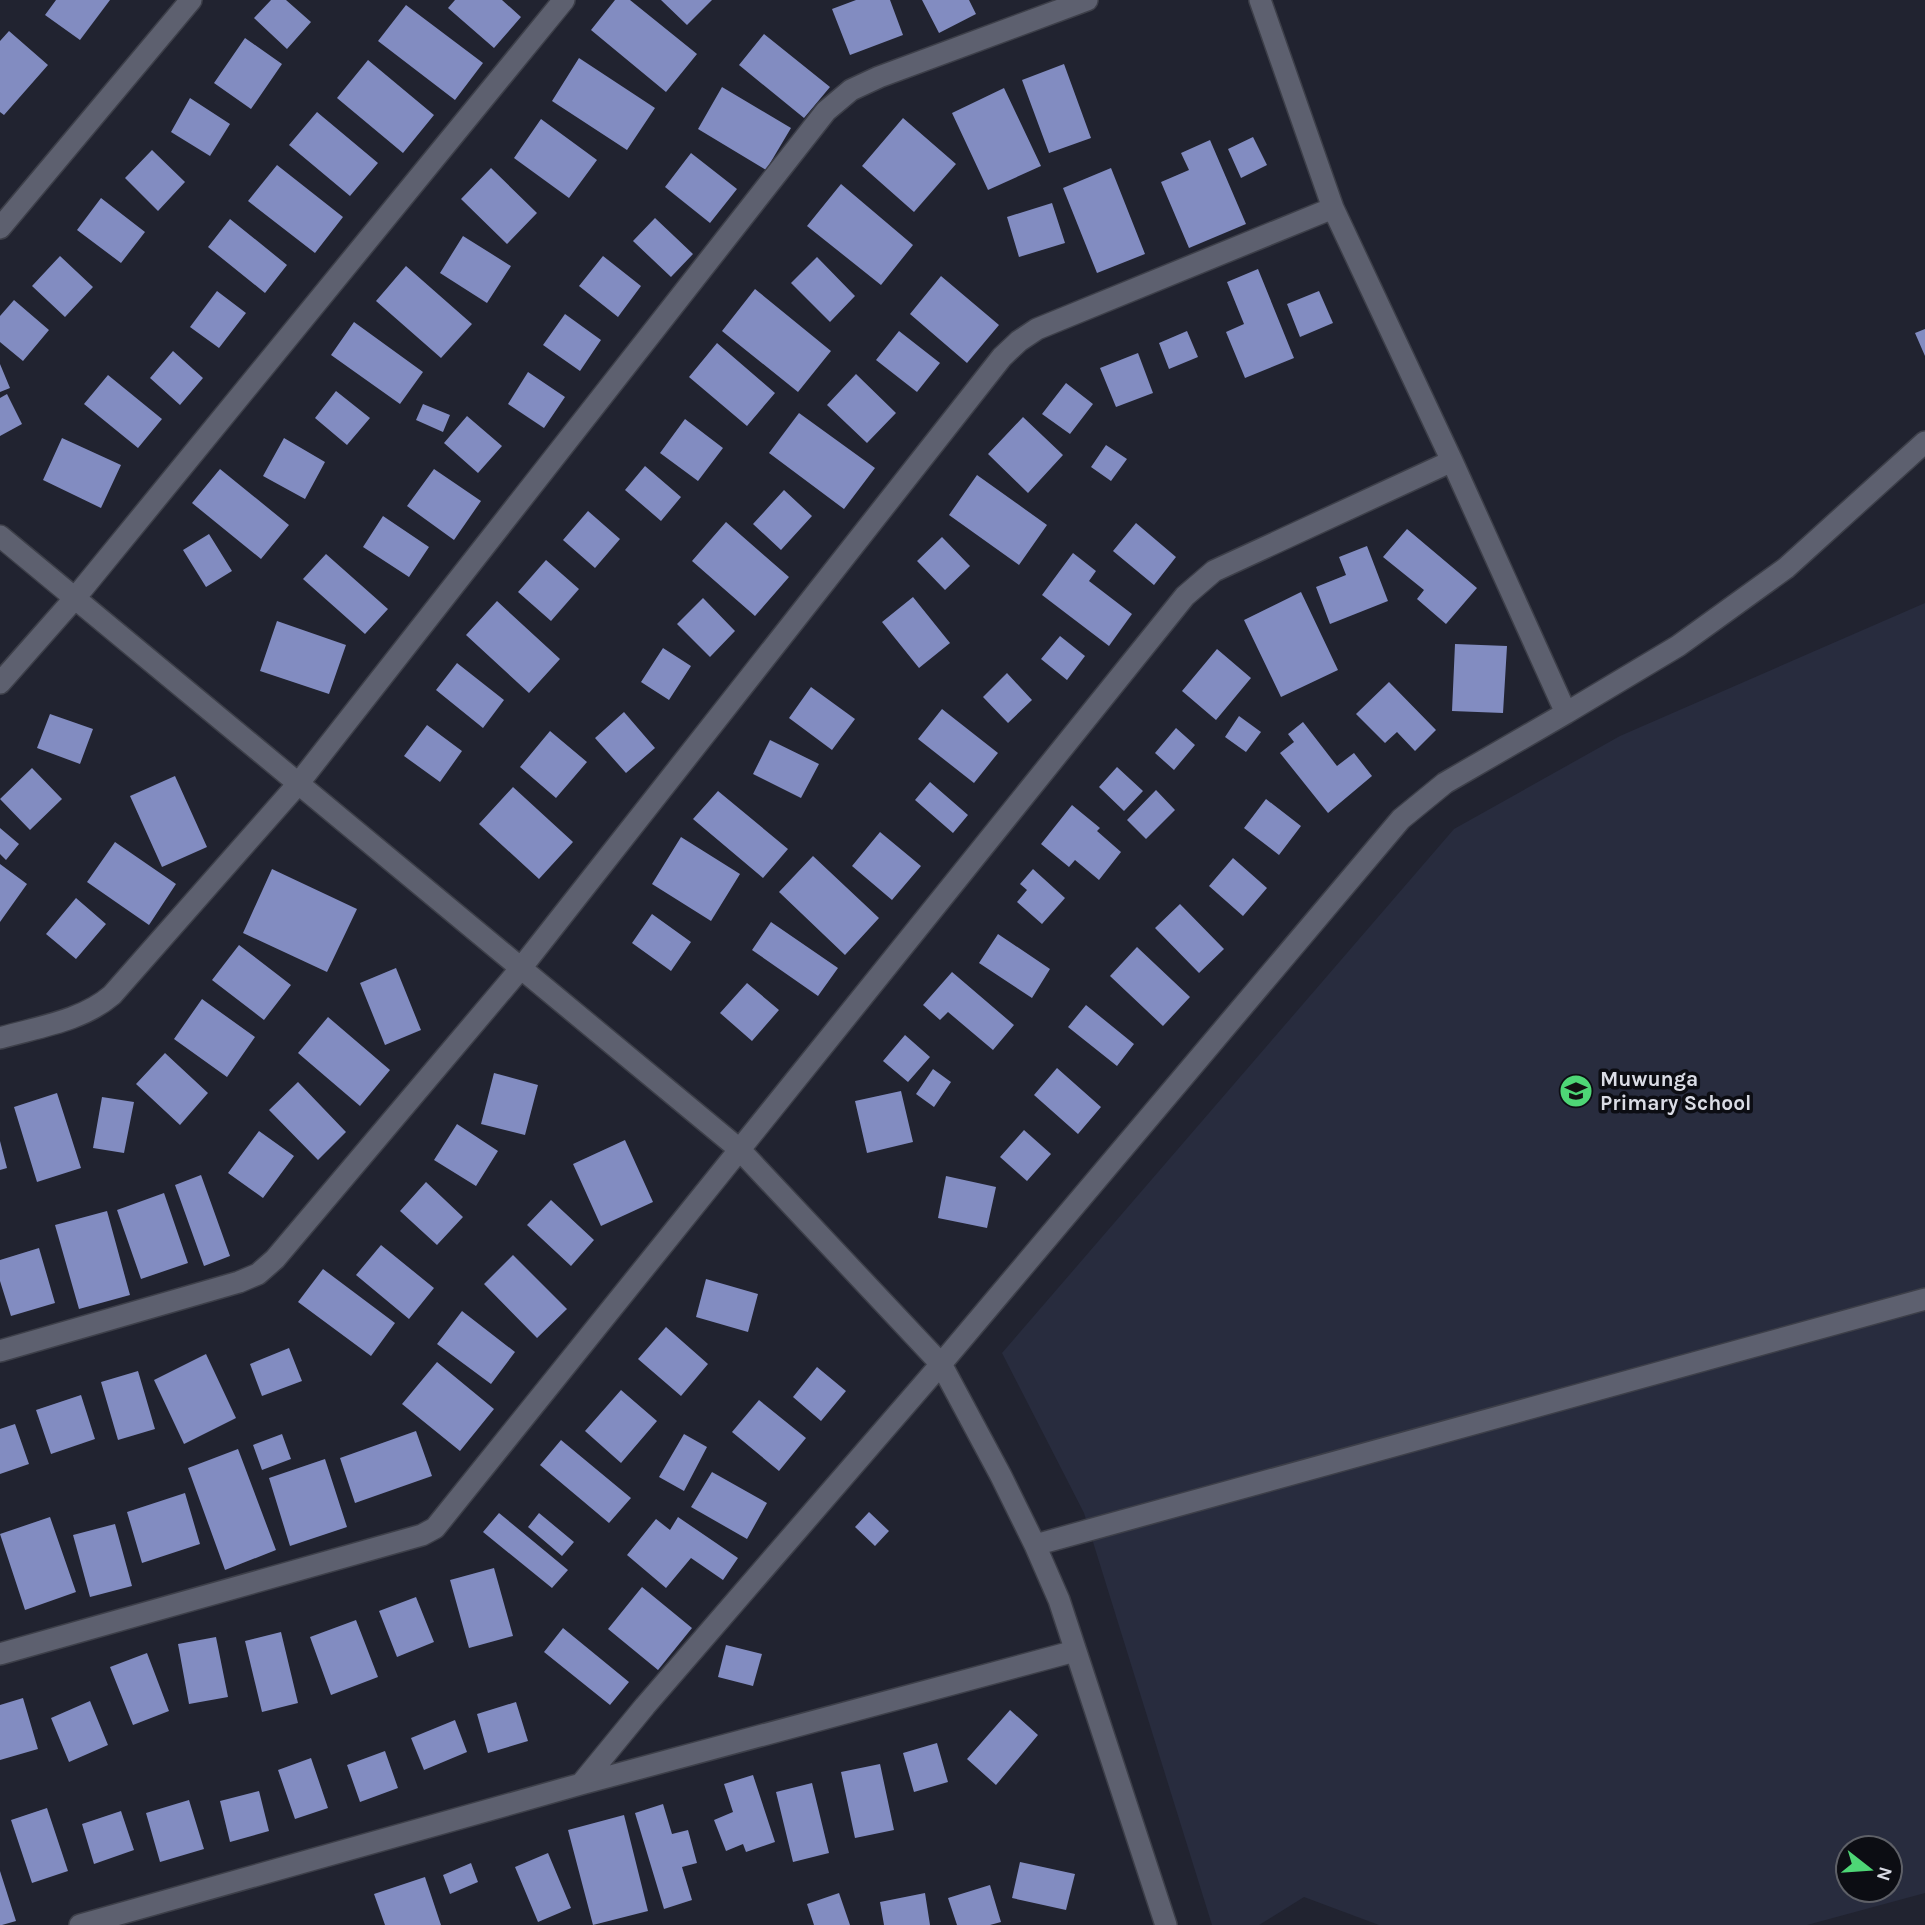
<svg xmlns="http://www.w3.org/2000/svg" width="1925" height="1925" viewBox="0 0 1925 1925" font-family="Karla,sans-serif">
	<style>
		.built { fill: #282c3e; fill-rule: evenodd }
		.building { fill: #828cc1 }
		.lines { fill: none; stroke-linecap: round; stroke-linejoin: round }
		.minor-casing { stroke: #3d3f49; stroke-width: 24 }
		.minor { stroke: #5d606f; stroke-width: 21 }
		.labels { text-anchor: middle; stroke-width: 7; stroke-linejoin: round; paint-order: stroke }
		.poi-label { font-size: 21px; font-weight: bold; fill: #dadce5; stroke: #0c0d13; text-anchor: start }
	</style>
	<rect width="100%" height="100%" fill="#212330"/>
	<path class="built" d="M1925 603V1893L1807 1925H1379L1304 1897 1259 1925H1212L1084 1513 1002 1353 1454 829 1620 736ZM1848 1848H1890V1890H1848Z"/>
	<path class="building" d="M56 0H110L80 40 45 15Z
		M271 0H286L311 22 287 49 254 18Z
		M455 0H502L521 17 494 48 448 8Z
		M615 0H630L697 54 666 92 591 30Z
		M661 0H712L687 25Z
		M856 0H890L903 35 850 55 832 9Z
		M922 0H969L976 14 939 33Z
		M406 5 483 63 455 100 378 41Z
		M9 31 48 65 4 115 0 112V41Z
		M764 34 830 87 804 118 739 65Z
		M245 38 282 64 251 109 214 83Z
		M579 58 655 108 627 150 552 101Z
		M368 60 434 115 403 153 337 98Z
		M1064 64 1091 138 1049 153 1022 80Z
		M722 87 791 128 766 170 698 129Z
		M1004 88 1041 166 988 190 952 113Z
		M190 98 230 124 210 156 171 132Z
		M317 112 378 163 350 196 289 145Z
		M903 118 956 164 914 212 862 166Z
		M541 119 597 160 569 198 514 158Z
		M1253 137 1267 165 1241 178 1228 149Z
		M1210 140 1246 224 1189 248 1161 182 1189 170 1181 153Z
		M152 150 185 182 158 211 125 178Z
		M691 153 737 189 710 223 665 187Z
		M277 165 343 217 315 253 248 201Z
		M491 168 537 213 507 244 461 199Z
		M1111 168 1145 254 1097 273 1063 188Z
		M841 184 913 245 881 285 807 226Z
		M101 198 145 232 121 263 77 230Z
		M1052 203 1065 243 1019 257 1007 217Z
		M655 218 693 254 671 277 633 241Z
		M230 219 287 265 265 293 208 247Z
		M463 236 511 266 487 303 440 273Z
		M60 256 93 287 65 317 32 286Z
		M603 256 641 286 618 317 579 286Z
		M817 257 855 296 830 322 791 283Z
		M406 266 472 324 441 358 376 301Z
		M1258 269 1294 358 1245 378 1226 332 1244 324 1227 282Z
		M941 276 999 325 967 363 910 314Z
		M755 289 831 351 798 392 722 331Z
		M217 291 246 313 219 348 190 327Z
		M1319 291 1333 323 1300 337 1287 304Z
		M14 300 49 330 23 361 0 342V316Z
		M565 314 601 340 580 371 543 345Z
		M354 322 423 372 400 404 331 355Z
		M1925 329V356L1915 333Z
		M899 331 940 363 917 392 876 360Z
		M1187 331 1198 357 1169 369 1159 343Z
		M717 343 775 393 747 426 689 377Z
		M173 351 203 378 180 405 150 378Z
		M1138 353 1153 393 1116 407 1100 368Z
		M0 364 10 388 0 392Z
		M528 372 565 397 544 428 508 404Z
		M856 374 896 413 867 443 827 405Z
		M108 375 162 419 138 448 84 404Z
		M1066 383 1093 404 1070 434 1042 414Z
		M336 391 370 418 347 445 315 418Z
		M7 394 22 424 0 436V398Z
		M423 404 450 415 443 432 416 420Z
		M799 413 875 468 844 509 769 453Z
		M467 416 502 446 478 473 444 443Z
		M1023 417 1063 455 1028 493 988 454Z
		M685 419 723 448 698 481 660 453Z
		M62 438 121 465 101 508 43 480Z
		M284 438 325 462 305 499 263 476Z
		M1106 445 1127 459 1111 481 1091 467Z
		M645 466 681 497 661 521 625 490Z
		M220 469 289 525 261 559 192 503Z
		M434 469 481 501 454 540 407 506Z
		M977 475 1047 525 1019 565 949 515Z
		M784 490 812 516 781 550 753 524Z
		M588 511 620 539 595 568 563 540Z
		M383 516 429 547 409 577 363 547Z
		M726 522 789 577 755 616 692 561Z
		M1136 523 1176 557 1154 585 1113 551Z
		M1407 529 1477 588 1446 624 1417 599 1424 590 1383 557Z
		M209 534 232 571 206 587 183 550Z
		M942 537 970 566 945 590 917 561Z
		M1367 546 1388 601 1330 624 1316 587 1346 575 1339 557Z
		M1073 553 1096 571 1089 581 1132 614 1109 646 1042 595Z
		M326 554 388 609 365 634 303 579Z
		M546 560 579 589 551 621 518 592Z
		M1301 592 1338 670 1281 697 1244 620Z
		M913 597 950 643 919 668 882 622Z
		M703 598 735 631 710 657 677 624Z
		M497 601 560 659 529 693 466 635Z
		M277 621 346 645 329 694 260 671Z
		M1060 636 1085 656 1067 680 1041 659Z
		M1455 644 1507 646 1503 713 1452 711Z
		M663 648 691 666 669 700 641 682Z
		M1217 649 1251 678 1216 720 1182 691Z
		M457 663 504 700 483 728 436 690Z
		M1007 673 1032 700 1008 723 983 697Z
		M1389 682 1436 730 1415 751 1397 732 1385 743 1356 714Z
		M811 687 855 719 832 750 789 718Z
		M942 709 998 753 974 783 918 739Z
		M624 712 655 748 626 773 595 738Z
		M50 714 93 729 80 764 37 748Z
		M1239 716 1261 732 1246 752 1225 737Z
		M1303 722 1337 766 1354 753 1372 776 1328 813 1280 753 1294 742 1288 734Z
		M427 725 462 751 440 782 404 756Z
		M1176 728 1195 745 1174 770 1155 753Z
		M550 731 587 762 556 798 520 767Z
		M770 740 819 764 801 798 753 774Z
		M1117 767 1143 791 1124 811 1099 787Z
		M32 768 62 799 30 830 0 799Z
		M175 776 207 847 162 867 130 796Z
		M930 782 968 815 953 833 915 800Z
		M513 787 573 842 539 879 479 824Z
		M1156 790 1175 810 1146 839 1127 820Z
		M718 791 788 849 763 878 693 819Z
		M1266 799 1301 826 1279 855 1244 828Z
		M1072 805 1100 828 1097 831 1121 852 1099 880 1075 860 1069 867 1041 844Z
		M0 828 19 844 6 860 0 854Z
		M880 832 921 866 892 900 852 866Z
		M681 837 740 874 711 921 652 884Z
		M115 842 176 884 149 925 87 882Z
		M813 856 879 918 845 955 779 892Z
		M1233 858 1267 888 1243 916 1209 886Z
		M0 864 27 884 0 922Z
		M272 869 357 909 327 972 243 933Z
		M1033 869 1065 898 1042 924 1017 902 1027 890 1020 884Z
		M76 898 106 924 76 959 46 934Z
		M1180 904 1224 949 1199 973 1155 928Z
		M652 914 691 942 671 971 632 943Z
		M771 922 838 968 818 996 752 950Z
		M998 934 1050 969 1032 998 979 963Z
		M239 945 291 985 264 1020 212 980Z
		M1137 947 1190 997 1163 1026 1110 976Z
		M396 968 421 1030 385 1045 360 983Z
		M952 972 1014 1025 993 1050 948 1012 940 1020 923 1005Z
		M747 983 779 1010 752 1041 720 1013Z
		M202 999 255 1037 227 1077 174 1039Z
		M1086 1005 1134 1044 1117 1066 1068 1027Z
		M328 1017 390 1070 360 1106 298 1053Z
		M905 1035 930 1057 908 1082 883 1061Z
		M165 1053 208 1093 180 1125 136 1084Z
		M1057 1068 1101 1107 1078 1134 1034 1095Z
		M933 1069 951 1082 934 1107 916 1094Z
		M494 1073 538 1085 525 1135 481 1124Z
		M298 1082 346 1132 318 1160 269 1110Z
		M901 1091 913 1142 867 1153 855 1101Z
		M57 1093 81 1168 37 1182 14 1107Z
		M102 1097 134 1102 124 1153 93 1148Z
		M457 1124 498 1151 476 1186 434 1160Z
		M1024 1130 1051 1154 1027 1181 1000 1157Z
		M259 1131 294 1156 263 1198 228 1173Z
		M625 1140 653 1202 601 1226 573 1164Z
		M0 1141 7 1168 0 1170Z
		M201 1175 230 1256 204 1266 175 1185Z
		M946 1176 996 1187 987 1228 938 1218Z
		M426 1182 463 1217 437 1245 400 1211Z
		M164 1193 188 1263 141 1279 117 1210Z
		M551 1200 594 1240 571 1266 527 1225Z
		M107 1211 130 1295 79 1309 55 1225Z
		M381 1245 434 1288 409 1319 356 1275Z
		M39 1248 55 1303 11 1316 0 1281V1260Z
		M513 1255 567 1309 537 1338 484 1284Z
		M323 1269 395 1323 371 1356 298 1302Z
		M706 1279 758 1294 748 1332 696 1317Z
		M462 1311 515 1352 491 1384 437 1344Z
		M666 1327 708 1364 681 1396 638 1359Z
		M289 1348 302 1381 262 1396 250 1364Z
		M206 1354 236 1418 184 1444 154 1380Z
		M437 1362 494 1409 460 1451 402 1404Z
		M817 1367 846 1391 821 1421 793 1397Z
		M138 1371 155 1429 118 1440 101 1382Z
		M621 1390 657 1421 621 1463 585 1431Z
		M81 1395 95 1439 51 1454 36 1410Z
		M759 1400 806 1438 779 1471 732 1432Z
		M15 1424 29 1464 0 1474V1429Z
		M416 1431 432 1476 355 1503 340 1458Z
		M282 1434 291 1459 262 1470 253 1445Z
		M684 1434 707 1447 684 1491 659 1477Z
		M561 1440 631 1498 609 1523 540 1465Z
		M238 1449 276 1550 225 1570 188 1468Z
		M325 1459 347 1527 290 1546 269 1478Z
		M712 1472 767 1503 747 1539 691 1507Z
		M185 1493 200 1544 142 1563 127 1512Z
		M869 1512 889 1531 875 1546 855 1527Z
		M499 1513 568 1570 552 1588 483 1532Z
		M539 1513 574 1542 562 1556 528 1527Z
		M50 1517 76 1592 25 1610 0 1534Z
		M678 1517 738 1558 723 1580 691 1558 666 1588 627 1555 656 1519 670 1530Z
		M115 1524 132 1586 90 1597 73 1535Z
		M494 1568 513 1636 469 1648 450 1580Z
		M642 1587 692 1628 658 1670 608 1629Z
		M416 1597 434 1642 397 1657 379 1611Z
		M356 1620 378 1677 331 1695 310 1637Z
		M563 1628 629 1682 610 1705 544 1652Z
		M281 1632 298 1703 262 1712 245 1641Z
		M216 1637 228 1697 189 1704 178 1644Z
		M726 1645 762 1654 753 1686 718 1677Z
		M147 1653 169 1711 133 1725 110 1667Z
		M23 1698 38 1749 0 1760V1705Z
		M90 1701 108 1745 69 1762 51 1718Z
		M516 1702 528 1741 488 1753 477 1714Z
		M1010 1710 1038 1735 996 1785 967 1759Z
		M455 1720 467 1752 424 1770 411 1738Z
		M937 1743 948 1782 914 1792 903 1753Z
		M385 1751 398 1788 360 1802 347 1765Z
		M311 1758 328 1808 295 1819 278 1770Z
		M880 1764 894 1830 855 1838 841 1772Z
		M753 1775 775 1842 746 1852 743 1844 726 1851 714 1820 733 1812 724 1784Z
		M812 1783 829 1853 793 1862 776 1792Z
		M259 1791 269 1831 230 1842 220 1801Z
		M189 1800 204 1849 160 1862 146 1813Z
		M663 1804 672 1834 688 1830 697 1863 682 1867 692 1900 664 1909 635 1813Z
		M47 1808 68 1871 32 1883 11 1820Z
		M121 1811 134 1850 94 1864 82 1824Z
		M624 1815 648 1911 593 1925 568 1830Z
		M548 1853 571 1908 538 1922 515 1867Z
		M1020 1862 1075 1874 1066 1910 1012 1898Z
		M471 1863 478 1882 450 1894 443 1875Z
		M0 1871 16 1921 2 1925H0Z
		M425 1877 441 1925H385L374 1894Z
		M990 1885 1001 1922 990 1925H957L948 1898Z
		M839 1893 850 1925H814L807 1904Z
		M925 1893 930 1925H884L880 1902Z"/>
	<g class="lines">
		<defs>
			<path id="minor" d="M0 228 191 0
				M0 536 739 1149 941 1364 1001 1476 1035 1545 1059 1600 1166 1925
				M0 683 75 598 564 0
				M1566 713 1678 646 1786 568 1925 442
				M0 1038C38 1027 82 1021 112 995L298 784 826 111 851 90 879 77 1087 0
				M0 1351 239 1282 258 1274 275 1259 521 968 1002 357 1019 341 1037 329 1333 208
				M1035 1545 1925 1299
				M0 1654 422 1535 435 1528 1185 596 1214 571 1452 461
				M581 1784 645 1706 941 1364 1401 819 1445 783 1566 713 1452 461 1333 208 1260 0
				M80 1925 581 1784 1075 1651"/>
		</defs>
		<use href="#minor" class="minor-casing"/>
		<use href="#minor" class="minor"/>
	</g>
	<defs>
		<symbol id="school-disc" viewBox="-11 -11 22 22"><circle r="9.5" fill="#4ed676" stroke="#0c0d13"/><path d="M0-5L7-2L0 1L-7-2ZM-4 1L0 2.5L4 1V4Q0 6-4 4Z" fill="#111"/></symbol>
	</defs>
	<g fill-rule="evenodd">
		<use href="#school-disc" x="1557" y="1072" width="38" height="38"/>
	</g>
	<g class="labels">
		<g class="poi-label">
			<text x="1600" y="1086">Muwunga<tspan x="1600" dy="24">Primary School</tspan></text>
		</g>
	</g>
	<g transform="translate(1869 1869) rotate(107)"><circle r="33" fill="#0c0d13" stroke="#5e6067" stroke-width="2"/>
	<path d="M0-5L12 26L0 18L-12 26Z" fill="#4ed676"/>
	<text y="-10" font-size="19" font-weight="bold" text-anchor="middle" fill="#dadce5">N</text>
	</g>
</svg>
